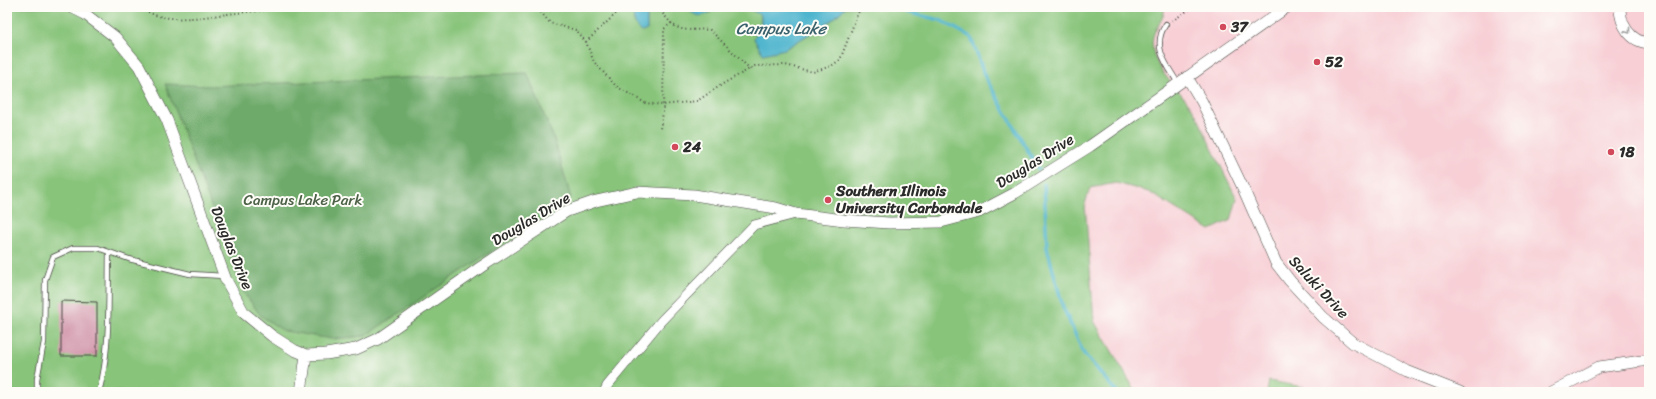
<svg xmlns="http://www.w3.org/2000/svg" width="1656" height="399" viewBox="0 0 1656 399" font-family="Sriracha,sans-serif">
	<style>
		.built { fill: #f7cfd5 }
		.green { fill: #88c47a; stroke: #5a7852 }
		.forest { fill: #6eaa6a; stroke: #4c6a4a }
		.water { fill: #50b5ce; stroke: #3e707c }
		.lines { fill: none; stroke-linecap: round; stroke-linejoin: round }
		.stream { stroke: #50b5ce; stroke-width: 3.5 }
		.building { fill: #d195aa }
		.service-casing { stroke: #484642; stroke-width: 6 }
		.minor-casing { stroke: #484642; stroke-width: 10 }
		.tertiary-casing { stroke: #484642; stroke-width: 12 }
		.path { stroke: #484642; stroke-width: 2; stroke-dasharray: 1 3; stroke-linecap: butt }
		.service { stroke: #fff; stroke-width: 4.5 }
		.minor { stroke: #fff; stroke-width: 9 }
		.tertiary { stroke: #fff; stroke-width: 11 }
		.oneway { stroke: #a0a0a0 }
		.poi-dot { fill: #d1495b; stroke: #fdfcf7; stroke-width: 1.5 }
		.labels { text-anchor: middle; stroke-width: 4; stroke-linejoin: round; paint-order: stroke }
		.poi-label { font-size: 15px; font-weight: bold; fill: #2b2b2b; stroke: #fdfcf7; text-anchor: start }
		.street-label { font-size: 15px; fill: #2b2b2b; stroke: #fdfcf7 }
		.park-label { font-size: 15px; fill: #4c6147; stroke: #fdfcf7 }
		.water-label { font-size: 16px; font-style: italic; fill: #3a626c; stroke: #fdfcf7 }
	</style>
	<rect width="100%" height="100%" fill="#fdfcf7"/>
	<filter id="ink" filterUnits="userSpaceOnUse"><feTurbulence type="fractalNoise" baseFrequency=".025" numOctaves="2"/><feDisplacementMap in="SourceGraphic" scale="8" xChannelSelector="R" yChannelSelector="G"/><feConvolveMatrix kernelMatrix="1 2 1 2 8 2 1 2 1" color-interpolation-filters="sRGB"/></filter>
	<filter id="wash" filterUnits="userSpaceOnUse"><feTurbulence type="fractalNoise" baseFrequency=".012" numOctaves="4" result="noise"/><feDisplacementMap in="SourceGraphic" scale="16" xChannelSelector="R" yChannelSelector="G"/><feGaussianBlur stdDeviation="0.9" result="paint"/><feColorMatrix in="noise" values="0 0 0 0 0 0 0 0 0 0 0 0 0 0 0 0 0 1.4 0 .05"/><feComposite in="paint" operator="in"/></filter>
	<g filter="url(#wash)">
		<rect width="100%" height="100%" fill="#ece2c2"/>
		<path class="built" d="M7 7H1649V392H7Z"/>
		<path class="green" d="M7 7H633L634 22 647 30V7H686L710 13 717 7H745L761 14V24L754 39 785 49 832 20 846 7H1164C1166 23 1149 27 1153 50 1157 74 1182 91 1194 111 1199 119 1203 129 1207 138 1217 158 1227 179 1237 199L1231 220 1210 230 1149 192 1116 183 1090 188 1085 204 1094 321 1136 392H7Z
			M1269 381 1304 387 1303 392H1267Z"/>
		<path class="forest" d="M527 73 554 139 571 198 365 336 332 339 284 331 261 316 244 293 165 84 208 86Z"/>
		<path class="water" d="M633 7H647V30L642 32C632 25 634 17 633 7Z
			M686 7H717C705 17 697 20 686 7Z
			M745 7H846L832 20 785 49 763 54 754 39 761 24V15Z"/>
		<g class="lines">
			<path class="stream" d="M899 7 906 12 940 20 971 37 985 77 1039 170
				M1044 184 1047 248 1063 307 1084 354 1117 392"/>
		</g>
		<g id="blocks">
			<path class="building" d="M61 301 97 302V356H61Z"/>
		</g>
	</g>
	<g filter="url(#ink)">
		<use href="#blocks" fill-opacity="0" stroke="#484642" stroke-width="1"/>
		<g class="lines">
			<defs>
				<path id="service" d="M1166 24C1151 46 1166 64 1178 83
					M37 392V379L44 342 45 280 53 257 73 248H98L129 259 190 274 224 276
					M99 392C111 348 108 298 109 252"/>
				<path id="minor" d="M604 392 607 386 661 321 754 225 796 214"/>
				<path id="tertiary" d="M71 7 85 14 115 37 139 66 167 120 226 280 244 313 272 336 294 350 306 355 326 354 356 349 378 339 481 267 567 211 596 201 637 192 694 195 776 208 796 214 844 220 889 223 941 222 979 212 1015 193 1090 146 1287 7
					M1620 7C1620 24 1630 42 1649 43
					M1187 77 1202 102 1243 188 1276 263 1290 281 1323 317 1353 343 1407 371 1460 392
					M301 392 306 355
					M1551 392 1599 367 1649 360"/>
			</defs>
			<use href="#service" class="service-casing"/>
			<use href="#minor" class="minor-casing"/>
			<use href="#tertiary" class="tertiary-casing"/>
			<path class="path" d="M142 7C161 27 212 15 237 13 260 10 284 10 308 7
				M522 7 539 10 550 23 576 30 586 42 594 62 616 86 645 103 663 105 697 101 726 82 755 66 785 65 813 72 831 66 840 60 858 13 862 7
				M654 7H657L671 23 664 29 663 113 660 129
				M1172 21 1193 7
				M671 23C683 34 695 28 710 30L750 69
				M586 42 623 7"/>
			<use href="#service" class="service"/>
			<use href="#minor" class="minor"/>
			<use href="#tertiary" class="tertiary"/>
		</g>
		<defs><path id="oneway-chevron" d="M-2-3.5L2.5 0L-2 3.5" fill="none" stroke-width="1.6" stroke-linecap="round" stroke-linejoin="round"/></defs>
		<use class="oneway" href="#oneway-chevron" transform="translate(1628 31) rotate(52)"/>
	</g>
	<g class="poi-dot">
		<circle cx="1223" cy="27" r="4"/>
		<circle cx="1317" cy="62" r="4"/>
		<circle cx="675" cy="147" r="4"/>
		<circle cx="1611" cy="152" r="4"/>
		<circle cx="828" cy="200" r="4"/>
	</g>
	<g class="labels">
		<g class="poi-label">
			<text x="1231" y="32">37</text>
			<text x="1325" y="67">52</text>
			<text x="683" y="152">24</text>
			<text x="1619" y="157">18</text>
			<text x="836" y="196">Southern Illinois<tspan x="836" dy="17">University Carbondale</tspan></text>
		</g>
		<g class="street-label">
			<text transform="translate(1035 161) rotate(-32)" y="5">Douglas Drive</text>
			<text transform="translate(531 219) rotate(-31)" y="5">Douglas Drive</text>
			<text transform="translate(232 248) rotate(68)" y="5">Douglas Drive</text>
			<text transform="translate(1319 287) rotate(47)" y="5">Saluki Drive</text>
		</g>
		<g class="park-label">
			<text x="303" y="205">Campus Lake Park</text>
		</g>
		<g class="water-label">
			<text x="781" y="34">Campus Lake</text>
		</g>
	</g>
	<rect width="1656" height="399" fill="none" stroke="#fdfcf7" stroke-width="24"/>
</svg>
